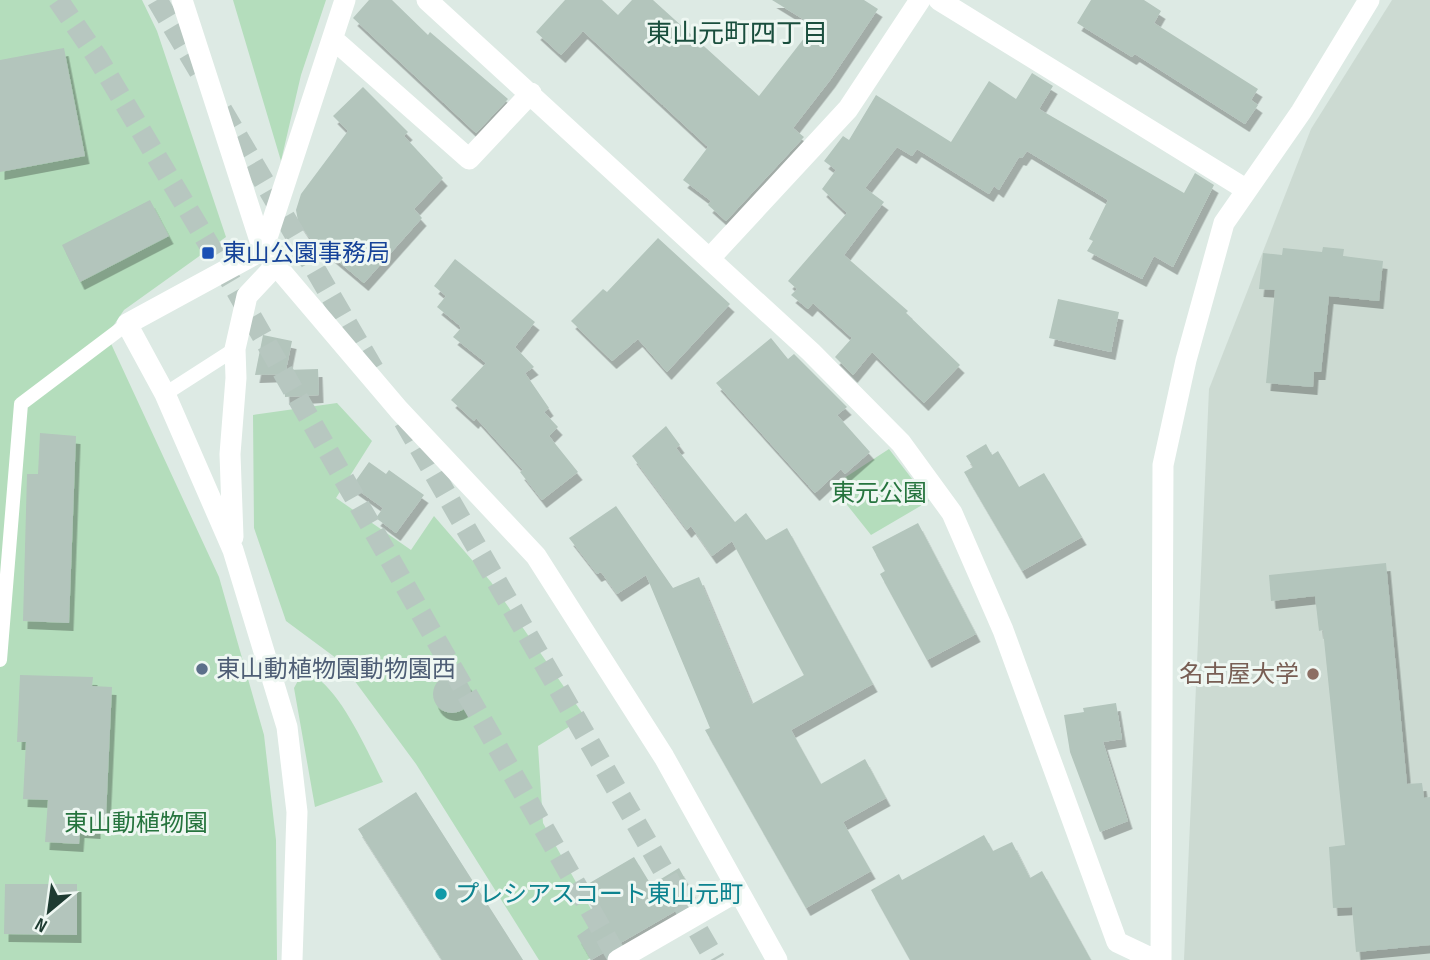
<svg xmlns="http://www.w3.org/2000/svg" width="1430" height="960" viewBox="0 0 1430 960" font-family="'Sofia Sans Condensed','Noto Sans JP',sans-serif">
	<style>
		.built { fill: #ccdad2 }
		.green { fill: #b4ddbc }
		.building { fill: #b3c5bc; filter: url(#shadow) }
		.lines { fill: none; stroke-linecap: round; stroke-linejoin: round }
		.motorway-tunnel { stroke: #b7c7c0; stroke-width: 21; stroke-dasharray: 21 10; stroke-linecap: butt }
		.service { stroke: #fff; stroke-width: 14 }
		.minor { stroke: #fff; stroke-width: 21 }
		.tertiary { stroke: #fff; stroke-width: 21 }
		.transit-dot { fill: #1a4fb4; stroke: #eef7f2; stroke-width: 2.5 }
		.service-dot { fill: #5c6f8a; stroke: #eef7f2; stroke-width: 2.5 }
		.education-dot { fill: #8d6e63; stroke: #eef7f2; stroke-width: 2.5 }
		.culture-dot { fill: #0f9aa8; stroke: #eef7f2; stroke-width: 2.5 }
		.labels { text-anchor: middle; stroke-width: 6; stroke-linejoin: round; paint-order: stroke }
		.transit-label { font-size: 24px; fill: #164399; stroke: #eef7f2; text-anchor: start }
		.park-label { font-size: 24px; fill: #26743e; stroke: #eef7f2 }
		.service-label { font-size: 24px; fill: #4e5e75; stroke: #eef7f2; text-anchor: start }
		.education-label { font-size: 24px; fill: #785e54; stroke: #eef7f2; text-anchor: end }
		.culture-label { font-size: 24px; fill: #0d838f; stroke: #eef7f2; text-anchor: start }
		.neighbourhood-label { font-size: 26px; fill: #194e3d; stroke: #eef7f2 }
	</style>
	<defs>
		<filter id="shadow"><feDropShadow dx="4.5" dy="8" stdDeviation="0" flood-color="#0004"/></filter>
	</defs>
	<rect width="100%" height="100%" fill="#ddeae4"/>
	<path class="built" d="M1392 0H1430V960H1184L1209 389 1311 129Z"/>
	<path class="green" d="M0 0H142L157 31 226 237 124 310 107 335 219 577 264 735 276 840 277 960H0Z
		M233 0H326L301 75 281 161Z
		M337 403 372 441 336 498 411 550 434 516 491 582 585 717 538 746 543 823 611 945 587 960H539L416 764 340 661 286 621 254 528 253 415Z
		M889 449 929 501 871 535 832 486Z
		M312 675C341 690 368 753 383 782L315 807 294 688 300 677Z"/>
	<path class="building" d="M369 0H392L428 35 430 32 508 99 476 133 353 18Z
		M565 0H602L618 15 632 0H653L759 96 812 28 811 24 772 0H864L878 9 831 79 793 128 804 137 726 221 708 205 711 201 683 180 708 147 583 31 561 55 536 32Z
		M1091 0H1144L1161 11 1154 23 1258 89 1251 100 1258 105 1245 124 1135 54 1132 57 1077 23Z
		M64 48 85 156 0 172V60Z
		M1032 73 1053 86 1039 109 1184 193 1195 173 1214 185 1173 267 1154 256 1142 279 1087 251 1093 241 1089 239 1108 200 1027 151 1022 158 1019 157 999 190 994 186 989 194 917 149 912 156 897 147 865 188 884 202 844 255 908 311 906 313 960 365 924 403 872 352 853 375 835 357 852 338 813 303 808 309 791 295 797 289 788 281 847 213 822 189 836 170 824 161 843 136 849 140 876 95 951 142 989 81 1016 99Z
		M363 87 408 132 404 136 443 178 414 209 422 218 364 283 308 236 298 221 296 210 301 194 348 131 333 116Z
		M150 200 169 236 80 282 62 245Z
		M658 238 730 304 667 372 638 339 612 361 571 321 603 289 607 292Z
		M1323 247 1344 249 1343 256 1383 261 1379 301 1329 296 1321 372H1314L1313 387 1266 383 1275 290 1259 289 1263 253 1282 255 1283 248 1322 252Z
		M455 259 535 322 515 347 534 367 525 373 549 408 544 412 558 427 549 436 578 472 542 500 520 472 523 470 476 418 474 421 451 400 486 363 453 337 461 328 459 325 437 307 446 296 434 286Z
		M1058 299 1119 312 1111 352 1049 338Z
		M263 335 292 341 286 370 318 369 319 395 285 397 284 374 255 375Z
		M771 338 788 359 794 354 847 407 837 415 870 452 845 474 841 469 815 493 716 383Z
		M666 426 680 445 676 448 735 522 746 513 766 540 787 528 873 684 791 730 821 784 865 759 886 798 843 822 871 871 806 908 705 730 710 728 646 575 617 594 601 572 597 574 569 538 616 506 673 588 699 577 752 704 804 675 732 541 712 556 691 526 687 530 632 456Z
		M40 433 76 436 69 623 23 621 27 474H38Z
		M986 444 992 455 998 451 1019 487 1044 473 1082 537 1022 571 964 472 973 467 966 456Z
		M369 462 386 474 389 470 424 495 396 533 376 518 383 508 352 486Z
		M918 523 976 634 927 660 880 574 885 571 872 547Z
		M1386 563 1407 784 1422 783 1424 798 1430 797V945L1356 952 1352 907 1333 908 1329 847 1345 845 1323 630 1319 631 1315 596 1271 601 1269 575Z
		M433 694a19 19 0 1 1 38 0a19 19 0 1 1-38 0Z
		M20 675 93 677 92 686 112 687 106 817H96V831L80 830 79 844 45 842 48 800 23 799 26 742H17Z
		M1116 703 1122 739 1103 742 1128 821 1100 832 1070 752 1064 715 1084 712 1083 708Z
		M416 792 523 960H442L358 829Z
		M984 835 993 851 1012 842 1030 878 1042 871 1091 960H910L871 890 899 874 902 880Z
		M634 857 651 885 679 868 691 890 687 892 693 901 591 960 577 936 600 920 581 888Z
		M5 884H77V935L4 934Z"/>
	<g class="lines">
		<path class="motorway-tunnel" d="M58 0 97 57 236 290 619 960
			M157 0 202 76
			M222 110 377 375
			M404 421 715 960"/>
		<path class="service" d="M165 394 235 349
			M0 660 21 404 127 324"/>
		<path class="minor" d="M427 0 811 352 901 443 952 513 1003 630 1117 942 1155 960
			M939 0 1247 190
			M333 39 469 159 531 93
			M710 258 848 109 920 0
			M233 537 230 454 236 378 235 349 247 296 276 265
			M292 960 297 812 287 727 233 550 165 394 127 324 263 250 345 0
			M618 960 738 891
			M1161 960 1163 465 1186 360 1224 223 1301 112 1369 0"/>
		<path class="tertiary" d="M182 0 263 250 399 410 536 556 664 757 777 960"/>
	</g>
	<rect class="transit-dot" x="201" y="246" width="14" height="14" rx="3.5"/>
	<circle class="service-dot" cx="202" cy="669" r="7"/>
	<circle class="education-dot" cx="1313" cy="674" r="7"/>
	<circle class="culture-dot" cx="441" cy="894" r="7"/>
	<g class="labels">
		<g class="transit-label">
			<text x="222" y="261">東山公園事務局</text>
		</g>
		<g class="park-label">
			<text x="879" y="501">東元公園</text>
			<text x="136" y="831">東山動植物園</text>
		</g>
		<g class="service-label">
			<text x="216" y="677">東山動植物園動物園西</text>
		</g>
		<g class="education-label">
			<text x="1299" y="682">名古屋大学</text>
		</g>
		<g class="culture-label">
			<text x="455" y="902">プレシアスコート東山元町</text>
		</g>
		<g class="neighbourhood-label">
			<text x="737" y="42">東山元町四丁目</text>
		</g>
	</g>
	<g transform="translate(49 911) rotate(209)" stroke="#eef7f2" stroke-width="5" paint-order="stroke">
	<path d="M0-5L12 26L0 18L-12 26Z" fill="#1e3b31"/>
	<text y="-10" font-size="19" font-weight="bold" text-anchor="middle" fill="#1e3b31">N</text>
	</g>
</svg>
